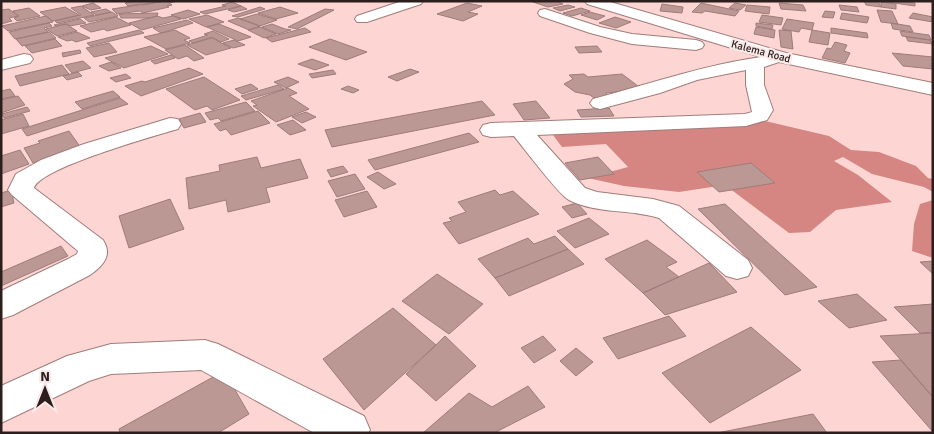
<svg xmlns="http://www.w3.org/2000/svg" width="934" height="434" viewBox="0 0 934 434" font-family="Signika,sans-serif">
	<style>
		.forest { fill: #d68682 }
		.building { fill: #bc9895; stroke: #9f7c79 }
		.lines { fill: none; stroke-linecap: round; stroke-linejoin: round }
		.minor-casing { stroke: #a07d7a; stroke-width: 2 }
		.minor { fill: #fff; fill-rule: evenodd }
		.labels { text-anchor: middle; stroke-width: 4.5; stroke-linejoin: round; paint-order: stroke }
		.far-street-label { font-size: 11px; fill: #2b1e1d; stroke: #f9e9e8 }
	</style>
	<rect width="100%" height="100%" fill="#fdd6d3"/>
	<path class="forest" d="M744 116 829 136 851 150 879 152 916 166 928 178 933 179V192L924 187 872 174 843 157 834 161 858 175 892 202 836 210 810 232 789 233 725 185 679 192 624 186 588 178 628 167 606 144 562 147 553 135 552 129Z
		M933 200V258L912 251 914 224 920 204Z"/>
	<path class="building" d="M136 1H164L143 5 140 4 128 6 125 3Z
		M165 1H178L169 3 172 5 167 6 169 7 143 13 140 11 117 14 112 9Z
		M557 1 563 4 548 7 533 2Z
		M864 1H878L881 7 866 5Z
		M887 1 915 3V6L887 2Z
		M232 2 241 6 205 14 200 12 226 6 222 5Z
		M881 2 896 4V9L881 7Z
		M93 3 101 8 91 10 82 6Z
		M467 3 482 6 468 12 478 14 463 21 437 14Z
		M701 3 739 11 735 16 705 11 702 13 692 12Z
		M735 3 746 5 740 10 729 8Z
		M779 3 803 5 806 11 781 9Z
		M662 4 683 7 682 13 660 11Z
		M568 5 575 7 560 11 553 8Z
		M747 5 770 7 769 14 745 11Z
		M839 5 857 7 859 12 841 10Z
		M81 6 94 15 57 23 55 21 81 15 71 8Z
		M241 6 247 9 234 12 228 10Z
		M65 7 79 15 53 21 40 12Z
		M260 7 265 9 238 17 232 16Z
		M280 7 298 13 276 19 258 13Z
		M29 8 40 16 17 21 14 18 19 16 13 11Z
		M581 8 590 11 572 16 563 13Z
		M9 9 18 16 9 18 12 21 1 24V10Z
		M106 9 111 12 97 15 91 12Z
		M325 9 334 10 297 29 288 27Z
		M188 10 200 14 183 19 171 15Z
		M877 10 892 11 898 24 881 22Z
		M825 11 835 12 833 18 822 17Z
		M112 12 118 16 89 22 84 18Z
		M590 12 605 16 597 20 581 15Z
		M158 13 157 16 150 18H121L119 14Z
		M842 13 869 17 867 23 840 19Z
		M913 13 933 17V22L909 18Z
		M257 14 277 20 260 26 240 19Z
		M207 15 224 22 206 27 189 19Z
		M762 15 783 18 781 25 759 22Z
		M46 16 53 22 8 31 2 26Z
		M157 16 163 18 173 16 181 19 142 30 129 23Z
		M116 17 131 25 107 31 104 29 91 32 80 26Z
		M615 17 631 22 616 28 599 23Z
		M238 18 260 26 249 30 228 21Z
		M80 19 86 23 70 26 66 24 56 26 54 25Z
		M787 19 814 23 812 30 801 28 799 32 782 29Z
		M187 20 193 23 161 33 153 28Z
		M49 23 52 26 44 28 48 32 15 39 9 32Z
		M756 23 773 25 772 29 756 26Z
		M891 23 910 26 913 32 893 29Z
		M66 24 77 31 57 36 46 29Z
		M219 24 251 37 238 41 207 27Z
		M272 24 285 29 291 30 278 34 262 27Z
		M260 27 276 34 264 38 248 30Z
		M756 27 775 30 774 38 754 34Z
		M305 28 311 32 272 42 266 38Z
		M831 28 867 33 868 38 831 33Z
		M139 30 144 33 90 46 87 43Z
		M175 30 190 38 184 40 190 43 166 49 144 37Z
		M779 30 791 31 793 49 781 47Z
		M812 30 830 33 828 45 809 42Z
		M213 31 229 39 221 42 212 37 193 43 189 41 208 35 204 34Z
		M900 31 929 35 931 40 902 36Z
		M49 32 56 38 22 46 16 39Z
		M77 32 90 38 76 42 72 40 67 41 58 37Z
		M906 37 930 40 933 44 908 41Z
		M212 38 231 48 206 55 187 45Z
		M55 39 62 46 32 53 25 46Z
		M330 39 367 52 346 60 309 47Z
		M234 40 245 45 233 48 223 43Z
		M835 42 847 45 844 51 850 53 845 63 822 58 827 48 831 49Z
		M109 43 117 52 94 57 86 48Z
		M185 45 204 58 194 61 187 56 178 59 165 50Z
		M151 46 168 54 124 68 105 58Z
		M597 46 602 52 579 53 575 47Z
		M80 50 81 53 63 57 62 53Z
		M892 53 933 57V69L903 66Z
		M171 55 175 58 155 64 151 61Z
		M312 59 329 65 315 70 298 64Z
		M83 61 91 68 72 73 65 65Z
		M111 62 121 68 109 71 99 66Z
		M62 65 69 74 20 86 15 76Z
		M189 68 203 74 141 96 125 86 142 81 145 82Z
		M410 69 419 72 397 81 388 77Z
		M333 70 336 74 312 78 309 74Z
		M78 72 82 76 67 80 63 76Z
		M126 74 131 78 116 82 110 78Z
		M584 74 588 77 622 74 642 89 606 93 609 97 594 98 590 95 575 92 564 84 573 79 569 75Z
		M204 77 240 100 212 110 207 106 195 110 166 89Z
		M288 77 299 82 286 88 274 82Z
		M251 84 258 89 242 94 235 89Z
		M278 85 284 89 246 100 241 96Z
		M348 86 359 90 353 93 341 89Z
		M288 88 297 93 289 96 309 109 276 122 253 106 257 105 251 101Z
		M10 89 15 96 1 99V91Z
		M113 91 120 97 82 109 75 102Z
		M18 96 25 105 1 113V100Z
		M120 98 128 104 27 136 22 129Z
		M482 101 495 115 332 147 325 130Z
		M536 101 550 118 524 120 513 104Z
		M246 102 255 111 221 121 218 118 210 120 205 113Z
		M27 107 30 111 4 118 2 114Z
		M609 108 614 116 581 117 577 110Z
		M258 111 270 123 231 135 226 129 220 131 214 124Z
		M306 112 316 117 302 123 292 117Z
		M200 113 206 122 184 128 179 119Z
		M23 114 29 126 1 134V120Z
		M293 120 306 130 290 135 277 125Z
		M69 131 81 148 33 163 24 148 40 143 38 141Z
		M469 133 479 142 375 170 368 160Z
		M20 150 29 164 1 174V156Z
		M257 157 261 168 300 159 308 178 266 188 270 202 228 212 226 200 189 209 186 178 220 171 219 165Z
		M598 157 614 174 580 180 565 163Z
		M751 163 775 183 719 192 697 172Z
		M343 166 348 172 331 177 327 170Z
		M378 172 396 184 384 189 367 177Z
		M355 174 365 189 337 197 328 181Z
		M11 190 14 203 1 207V193Z
		M495 190 500 195 513 191 539 214 459 244 443 223 452 221 449 218 466 212 458 202Z
		M367 191 377 207 344 217 335 200Z
		M170 199 184 229 129 248 119 216Z
		M577 203 587 214 572 218 562 207Z
		M725 204 817 287 785 295 698 209Z
		M589 218 609 234 575 248 557 231Z
		M555 236 568 249 495 278 478 259 528 238 534 244Z
		M647 240 677 262 666 267 679 277 643 293 605 259Z
		M61 246 68 256 1 286V272Z
		M568 249 584 264 509 296 495 278Z
		M933 261V274L920 262Z
		M709 263 737 292 665 315 643 293Z
		M437 274 483 304 449 334 402 301Z
		M857 294 887 320 849 328 818 301Z
		M933 304V332L920 333 894 307Z
		M393 308 436 345 364 410 323 359Z
		M669 316 686 336 618 359 603 338Z
		M751 327 801 370 710 423 662 373Z
		M933 333V395H931L880 336Z
		M445 336 476 366 436 401 406 374Z
		M543 336 556 350 534 363 521 348Z
		M576 348 593 362 576 376 560 361Z
		M901 360 931 395H933V432L872 362Z
		M224 371 249 414 218 433H120L119 429Z
		M528 386 545 407 494 433H423L469 393 492 407Z
		M813 414 827 433H717Z"/>
	<g class="lines">
		<defs>
			<path id="minor" d="M402 1H423L421 4 367 22H357L355 19 357 16Z
				M585 1H607L786 53 933 83V95L779 62 764 67V85L773 110 767 120 746 126 537 135 585 188 597 192 653 199 679 206 748 260 752 268 748 276 737 279 726 276 659 218C630 209 597 214 569 200 559 195 523 147 514 136L491 137 483 135 480 130 483 125 491 123 745 114 752 112 746 85V70L697 80 660 93 600 109 593 107 590 103 593 99C649 84 704 65 761 57L587 4Z
				M545 9 600 27 632 34 696 40 702 42 704 45 702 48 696 50 632 44 590 33 540 16 538 13 540 10Z
				M24 54 30 55 33 59 30 63 1 70V60Z
				M170 118 178 119 181 124 178 129C154 136 40 168 34 188L103 240C113 255 103 266 90 275L13 315 1 319V291L68 259 77 254 78 251 12 195 8 190 16 174 41 160 84 144Z
				M205 340 218 344 364 416 370 430 368 433H314L201 370 111 374 89 381 1 423V386L67 356 111 344Z"/>
		</defs>
		<use href="#minor" class="minor-casing"/>
		<use href="#minor" class="minor"/>
	</g>
	<g class="labels">
		<g class="far-street-label">
			<text transform="translate(761 51) rotate(15)" y="4">Kalema Road</text>
		</g>
	</g>
	<rect width="934" height="434" fill="none" stroke="#2b1e1d" stroke-width="5"/>
	<g transform="translate(45 389)" stroke="#f9e9e8" stroke-width="4" paint-order="stroke">
	<path d="M0-4L9 19L0 12L-9 19Z" fill="#2b1e1d"/>
	<text y="-8" font-size="14" font-weight="bold" text-anchor="middle" fill="#2b1e1d">N</text>
	</g>
</svg>
